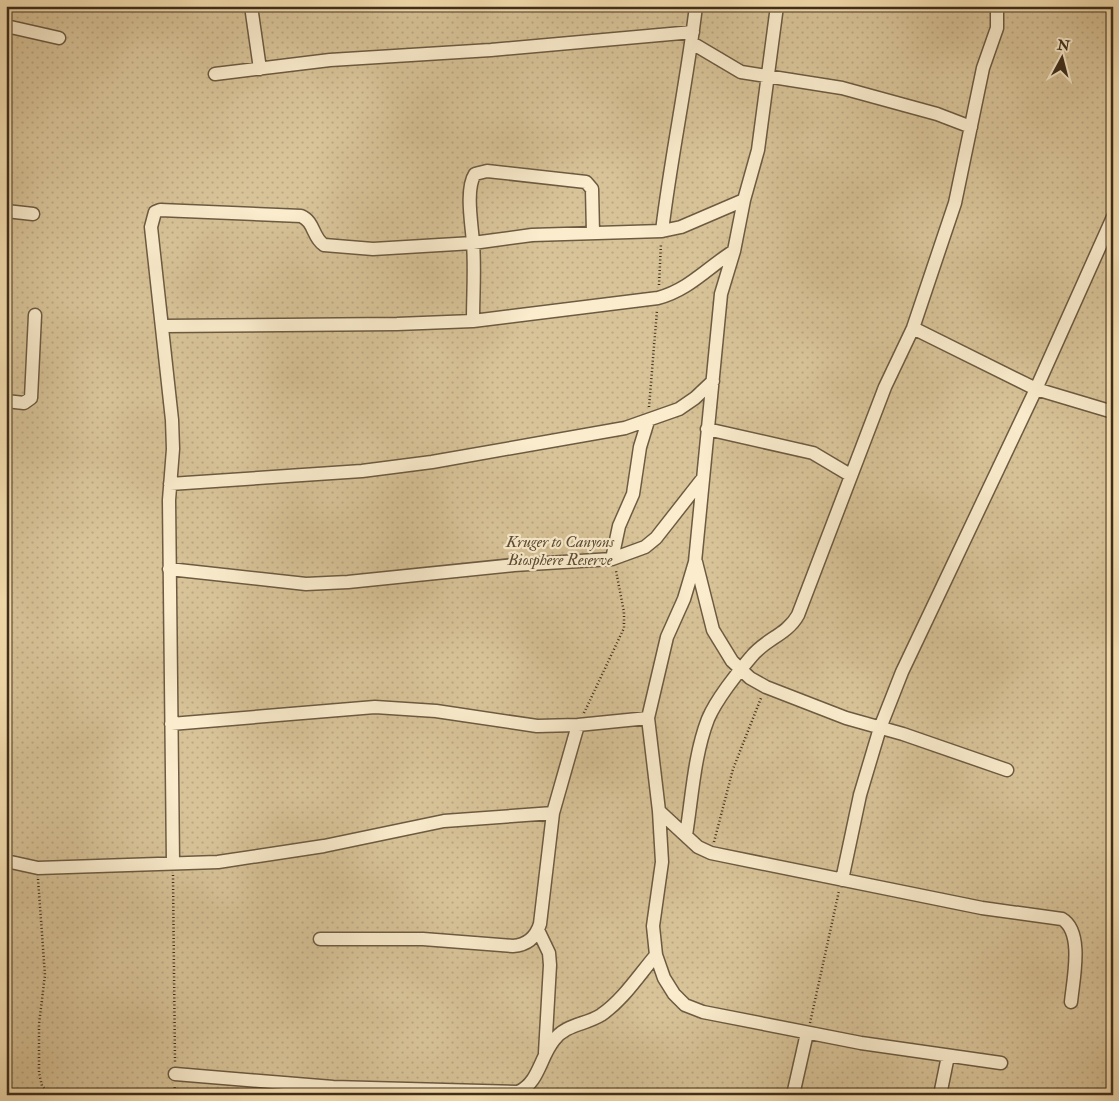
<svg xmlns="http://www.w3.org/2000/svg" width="1119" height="1101" viewBox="0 0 1119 1101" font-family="'IM FELL Double Pica',serif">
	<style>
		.green { fill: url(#green-dots); stroke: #8b785a }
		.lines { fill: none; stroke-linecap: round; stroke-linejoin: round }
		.street-casing { stroke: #6c5b42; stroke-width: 15 }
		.path { stroke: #3e2e1c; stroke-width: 2.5; stroke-dasharray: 1 2.5; stroke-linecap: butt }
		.street { stroke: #faeccd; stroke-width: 12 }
		.labels { text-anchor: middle; stroke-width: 4.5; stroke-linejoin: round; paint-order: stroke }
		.park-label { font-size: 16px; font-style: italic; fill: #5d4c35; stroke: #faeccd }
	</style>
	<defs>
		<pattern id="green-dots" width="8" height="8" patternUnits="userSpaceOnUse" patternTransform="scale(1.25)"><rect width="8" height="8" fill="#d8c398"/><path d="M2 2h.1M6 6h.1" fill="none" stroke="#baa882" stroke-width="1.8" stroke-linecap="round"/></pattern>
	</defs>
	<rect width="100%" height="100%" fill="#f7e1b2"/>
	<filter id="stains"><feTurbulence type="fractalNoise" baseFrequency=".004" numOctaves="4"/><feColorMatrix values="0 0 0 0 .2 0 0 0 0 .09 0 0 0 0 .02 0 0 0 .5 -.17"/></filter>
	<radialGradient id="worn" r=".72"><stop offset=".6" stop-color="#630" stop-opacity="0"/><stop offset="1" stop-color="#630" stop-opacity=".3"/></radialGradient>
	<path class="green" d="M6 6H1113V1095H6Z"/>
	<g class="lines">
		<defs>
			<path id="street" d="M251 6 260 69
				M777 6 758 150 744 200 734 251 721 294 695 562 684 599 667 637 648 718 659 811 662 862 653 926 656 955 664 978 674 994 685 1005 703 1012 861 1043 1001 1063
				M6 26 59 38
				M692 43 741 72 842 88 937 114 971 127
				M215 74 330 60 491 50 693 32
				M6 211 33 214
				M662 231C671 156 687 82 696 6
				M473 321C473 295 475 269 473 243 472 226 465 189 475 174L487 171 586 182 592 189 593 233
				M163 326 397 324 473 321 658 298C689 290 708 267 734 251
				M913 328 1036 389 1113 412
				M6 401 24 403 31 398 35 315
				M707 429 813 453 850 475
				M170 484 362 471 432 462 625 428 679 409 695 398 713 381
				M612 559 619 526 633 494 640 447 648 421
				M696 562 713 630 732 661 750 678 766 687 846 718 903 734 1007 770
				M169 569 306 584 348 582 514 565 612 559 645 547 656 538 703 478
				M171 724 375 707 436 711 537 726 578 725 648 718
				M659 811 698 847 711 853 982 908 1062 919C1084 932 1073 980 1071 1002
				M686 835C692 798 694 755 708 719 716 700 737 673 751 657 765 639 787 635 798 615L885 387 913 328 955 203 983 68 997 28V6
				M6 861 38 868 218 862 324 846 444 821 553 813
				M173 863 169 500 173 449 172 420 151 227 155 212 160 210 301 216C315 222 312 237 324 245L373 249 473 243 532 235 662 231 681 227 744 200
				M842 880 860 795 880 728 902 672 1036 389 1113 217
				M538 930 549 953 550 965 545 1053
				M320 939H423L513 946C527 945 536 937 540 924L553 813 578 725
				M175 1074 333 1087 518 1092C539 1083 540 1057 554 1040 566 1024 585 1025 601 1015 623 1000 639 975 656 955
				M793 1095 807 1033
				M940 1095 948 1056"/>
		</defs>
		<use href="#street" class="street-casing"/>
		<path class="path" d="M659 285 661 243
			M649 407 657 310
			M584 713 624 628V612L616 571
			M714 842 733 769 761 698
			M173 875 175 1062
			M38 879 45 975 39 1024V1073L42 1086 51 1095
			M810 1023 839 891
			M174 1095 175 1085"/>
		<use href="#street" class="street"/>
	</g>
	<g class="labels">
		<g class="park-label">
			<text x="560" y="547">Kruger to Canyons<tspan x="560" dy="18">Biosphere Reserve</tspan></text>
		</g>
	</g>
	<rect width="1119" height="1101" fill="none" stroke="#f7e1b2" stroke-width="25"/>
	<rect x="8" y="8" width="1104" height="1086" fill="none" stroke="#3e2e1c" stroke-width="2.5"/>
	<rect x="12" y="12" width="1094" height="1076" fill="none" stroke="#3e2e1c"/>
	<g transform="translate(1062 58) rotate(7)" stroke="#faeccd" stroke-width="4" paint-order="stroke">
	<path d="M0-4L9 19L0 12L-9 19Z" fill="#3e2e1c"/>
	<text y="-8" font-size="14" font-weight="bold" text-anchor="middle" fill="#3e2e1c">N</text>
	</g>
	<rect width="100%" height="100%" filter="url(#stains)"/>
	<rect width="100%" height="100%" fill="url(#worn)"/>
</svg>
